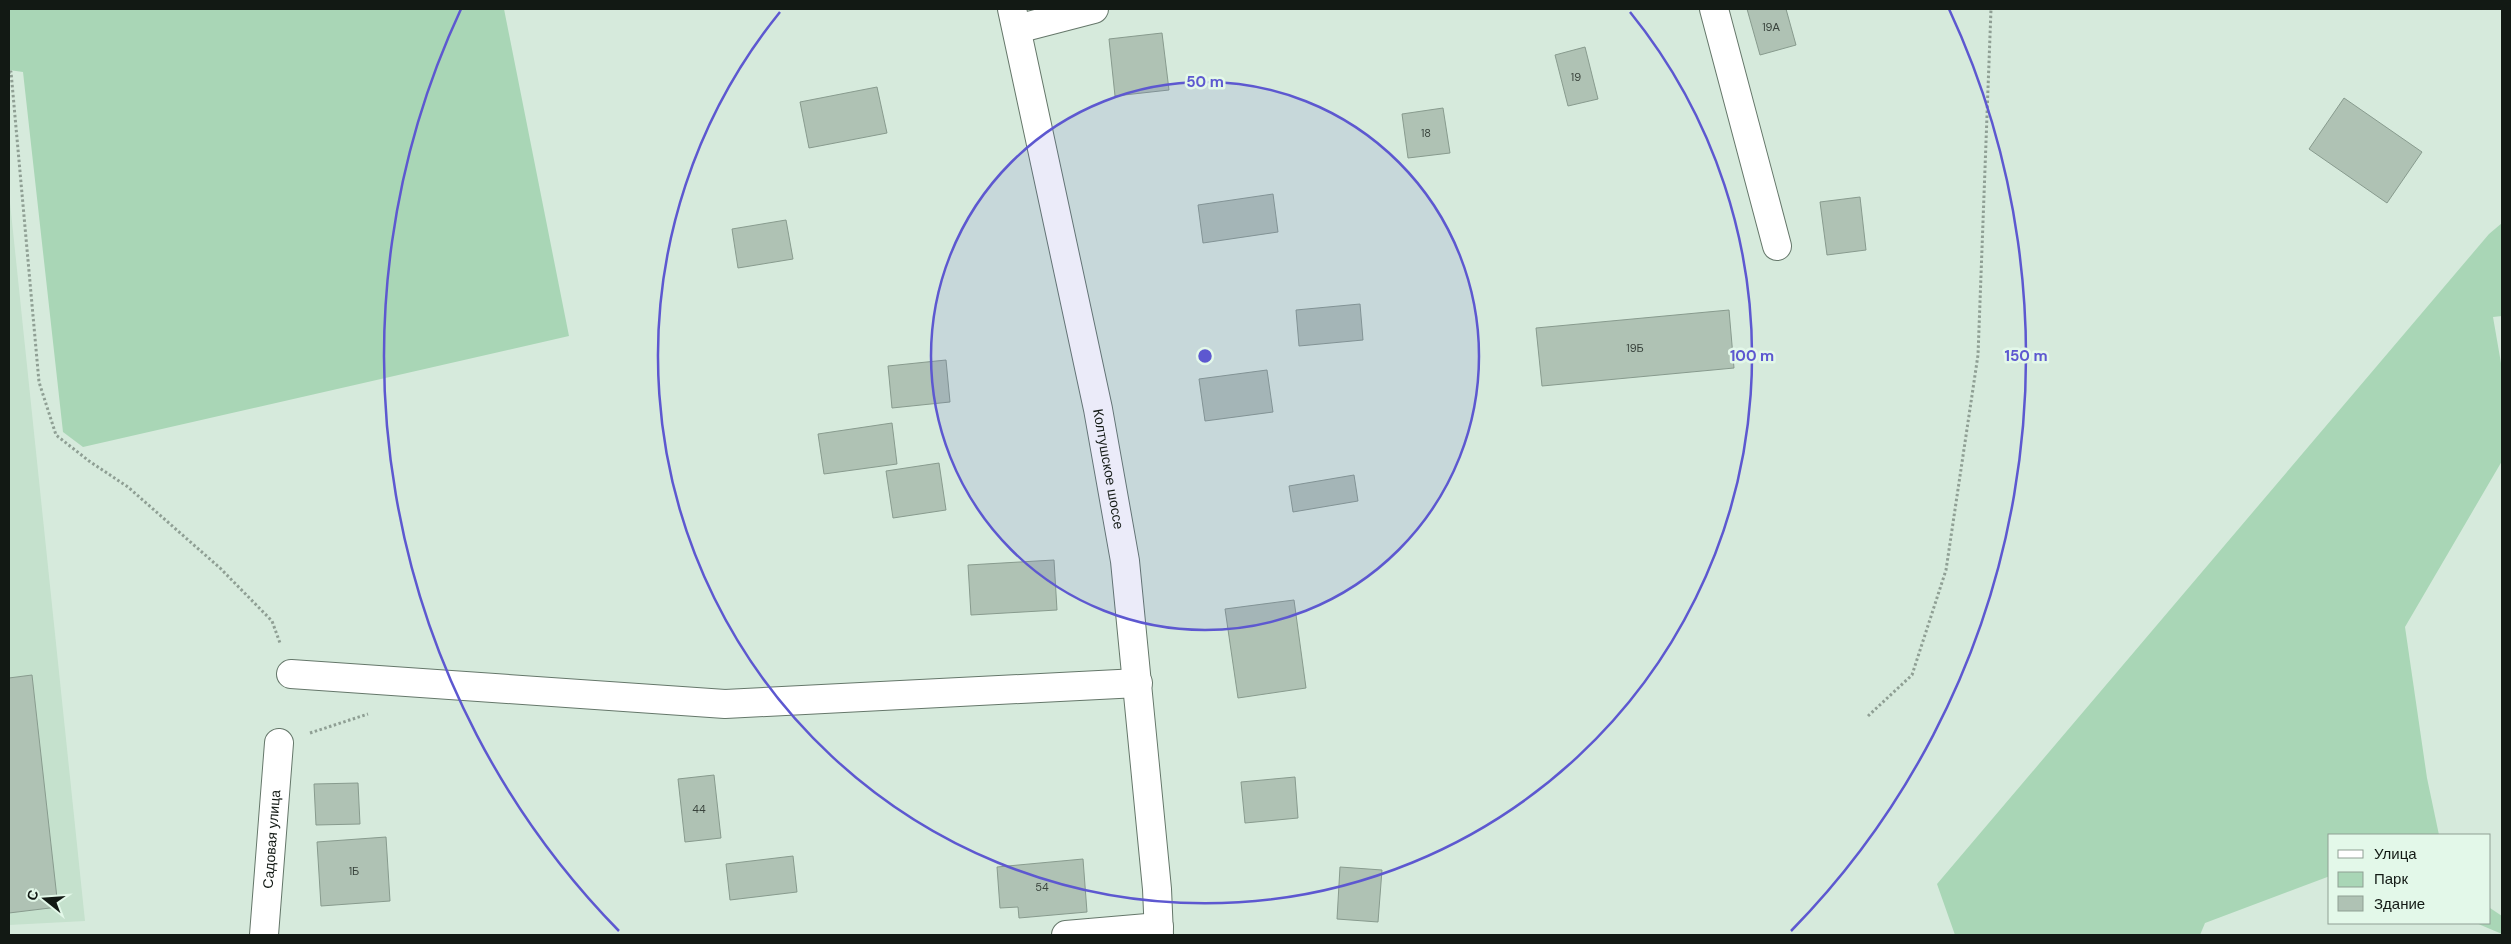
<svg xmlns="http://www.w3.org/2000/svg" width="2511" height="944" viewBox="0 0 2511 944" font-family="'DM Sans',sans-serif">
	<style>
		.built { fill: #c5e1cd }
		.green { fill: #a9d6b6 }
		.building { fill: #afc2b4; stroke: #889b8e }
		.lines { fill: none; stroke-linecap: round; stroke-linejoin: round }
		.minor-casing { stroke: #65776a; stroke-width: 30 }
		.major-casing { stroke: #65776a; stroke-width: 30 }
		.path { stroke: #8f9f94; stroke-width: 3; stroke-dasharray: 2.5 2.5; stroke-linecap: butt }
		.minor { stroke: #fff; stroke-width: 28 }
		.major { stroke: #fff; stroke-width: 28 }
		.ring { fill: none; stroke: #5d58d0; stroke-width: 2.5 }
		.labels { text-anchor: middle; stroke-width: 5; stroke-linejoin: round; paint-order: stroke }
		.number-label { font-size: 11px; fill: #39433c }
		.street-label { font-size: 14px; fill: #121914; stroke: #e3f8e9 }
		.centre { fill: #5d58d0; stroke: #e3f8e9; stroke-width: 2.5 }
		.ring-label { font-size: 15px; text-anchor: middle; font-weight: bold; fill: #5d58d0; stroke: #e3f8e9; stroke-width: 5; stroke-linejoin: round; paint-order: stroke }
	</style>
	<rect width="100%" height="100%" fill="#d6eadc"/>
	<path class="built" d="M9 193 85 921 9 925Z"/>
	<path class="green" d="M9 9H504L569 336 83 447 63 432 23 72 9 70Z
		M2502 223V316L2493 317 2502 369V461L2405 627 2427 778 2439 835H2330V876L2205 923 2200 935H1955L1937 884 2489 234Z
		M2490 908 2502 916V934L2476 923H2490Z"/>
	<path class="building" d="M1747 9H1786L1796 45 1760 55Z
		M1162 33 1169 90 1115 96 1109 39Z
		M1585 47 1598 99 1568 106 1555 55Z
		M877 87 887 133 809 148 800 102Z
		M2344 98 2422 152 2387 203 2309 149Z
		M1443 108 1450 153 1408 158 1402 114Z
		M1273 194 1278 232 1203 243 1198 205Z
		M1860 197 1866 250 1827 255 1820 202Z
		M786 220 793 259 738 268 732 229Z
		M1360 304 1363 340 1299 346 1296 310Z
		M1729 310 1734 368 1542 386 1536 328Z
		M946 360 950 402 892 408 888 366Z
		M1267 370 1273 412 1205 421 1199 379Z
		M892 423 897 464 824 474 818 434Z
		M939 463 946 510 893 518 886 471Z
		M1354 475 1358 501 1293 512 1289 486Z
		M1054 560 1057 610 971 615 968 565Z
		M1294 600 1306 688 1238 698 1225 609Z
		M32 675 58 907 9 913V678Z
		M714 775 721 838 685 842 678 779Z
		M1295 777 1298 818 1245 823 1241 782Z
		M358 783 360 824 316 825 314 784Z
		M386 837 390 901 321 906 317 842Z
		M793 856 797 892 730 900 726 864Z
		M1083 859 1087 912 1019 918 1018 907 1000 908 997 867Z
		M1340 867 1382 870 1378 922 1337 919Z"/>
	<g class="lines">
		<defs>
			<g id="minor">
				<path d="M1714 9 1777 246"/>
				<path d="M1017 29 1094 9"/>
				<path d="M291 674 725 704 1138 683"/>
				<path id="s1" d="M264 935 279 743"/>
				<path d="M1066 935 1159 927"/>
			</g>
			<g id="major">
				<path id="s2" d="M1012 9 1098 409 1125 561 1157 889 1159 935"/>
			</g>
		</defs>
		<use href="#minor" class="minor-casing"/>
		<use href="#major" class="major-casing"/>
		<path class="path" d="M9 72H11L39 382 56 435 89 461 128 487 220 568 272 621 280 643
			M1868 716 1912 675 1946 570 1978 355 1991 9
			M310 733 368 714"/>
		<use href="#minor" class="minor"/>
		<use href="#major" class="major"/>
	</g>
	<circle cx="1205" cy="356" r="274" fill="#5d58d0" fill-opacity=".12"/>
	<g class="ring">
		<circle cx="1205" cy="356" r="274"/>
		<path d="M1630 12A547 547 0 1 1 780 12"/>
		<path d="M619 931A821 821 0 0 1 461 9M1949 9A821 821 0 0 1 1791 931"/>
	</g>
	<g class="labels">
		<g class="number-label">
			<text x="1771" y="31">19А</text>
			<text x="1576" y="81">19</text>
			<text x="1426" y="137">18</text>
			<text x="1635" y="352">19Б</text>
			<text x="699" y="813">44</text>
			<text x="354" y="875">1Б</text>
			<text x="1042" y="891">54</text>
		</g>
		<g class="street-label">
			<text dy="5" stroke="none"><textPath href="#s2" startOffset="470">Колтушское шоссе</textPath></text>
			<text dy="5" stroke="none"><textPath href="#s1" startOffset="96">Садовая улица</textPath></text>
		</g>
	</g>
	<circle cx="1205" cy="356" r="8" class="centre"/>
	<g class="ring-label">
		<text x="1205" y="87">50 m</text>
		<text x="1752" y="361">100 m</text>
		<text x="2026" y="361">150 m</text>
	</g>
	<rect width="2511" height="944" fill="none" stroke="#121914" stroke-width="20"/>
	<rect x="2328" y="834" width="162" height="90" fill="#e3f8e9" stroke="#8f9f94"/>
	<rect x="2338" y="850" width="25" height="8" fill="#ffffff" stroke="#8f9f94"/>
	<text x="2374" y="859" font-size="15" fill="#121914">Улица</text>
	<rect x="2338" y="872" width="25" height="15" fill="#a9d6b6" stroke="#8f9f94"/>
	<text x="2374" y="884" font-size="15" fill="#121914">Парк</text>
	<rect x="2338" y="896" width="25" height="15" fill="#afc2b4" stroke="#8f9f94"/>
	<text x="2374" y="909" font-size="15" fill="#121914">Здание</text>
	<g transform="translate(45 899) rotate(287)" stroke="#e3f8e9" stroke-width="4" paint-order="stroke">
	<path d="M0-4L9 19L0 12L-9 19Z" fill="#121914"/>
	<text y="-8" font-size="14" font-weight="bold" text-anchor="middle" fill="#121914">С</text>
	</g>
</svg>
